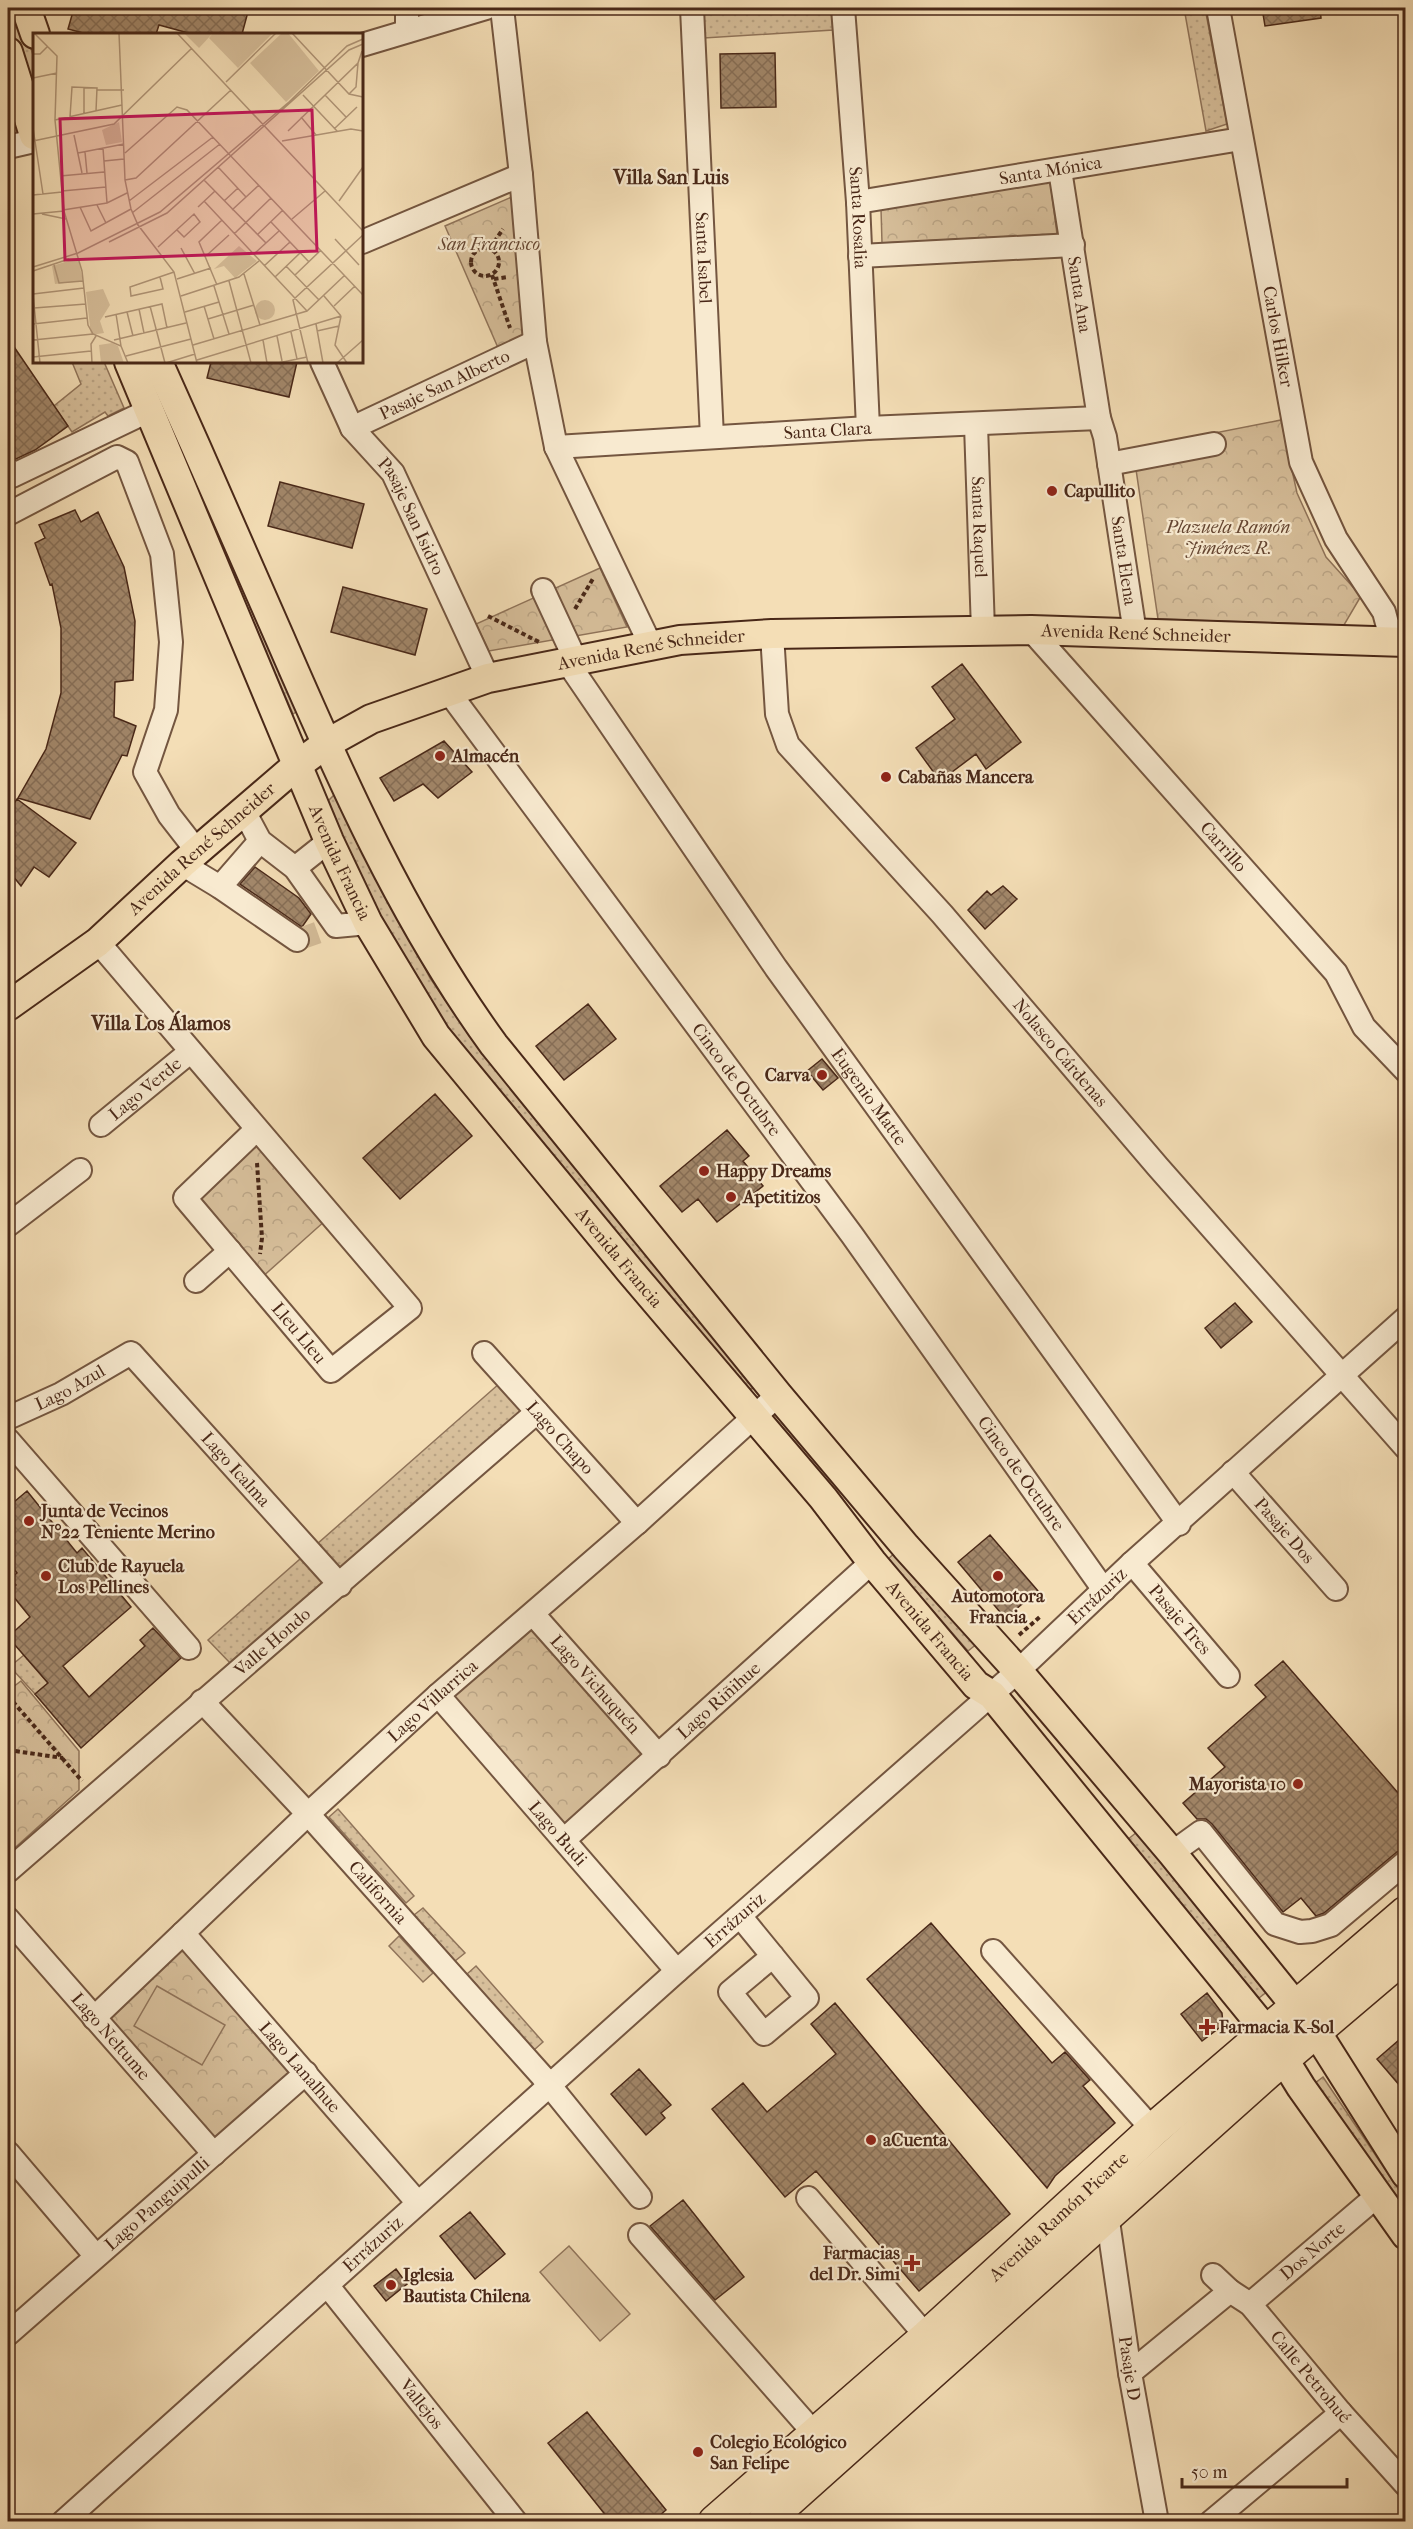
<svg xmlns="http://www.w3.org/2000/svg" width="1413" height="2529" viewBox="0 0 1413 2529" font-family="'IM FELL French Canon',serif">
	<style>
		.grass { fill: url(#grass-dots); stroke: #90745a; stroke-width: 1.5 }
		.park { fill: url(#park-crowns); stroke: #90745a; stroke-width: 1.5 }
		.pitch { fill: #d7bf9b; stroke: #90745a; stroke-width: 1.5 }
		.building { fill: url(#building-cross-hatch); stroke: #492818; stroke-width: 1.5 }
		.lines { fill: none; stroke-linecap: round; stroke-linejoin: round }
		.minor-tunnel { stroke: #d2ba96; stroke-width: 22; stroke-dasharray: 22 11; stroke-linecap: butt }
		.minor-casing { stroke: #745640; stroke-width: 26 }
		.major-casing { stroke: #492818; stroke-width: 32 }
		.highway-casing { stroke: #492818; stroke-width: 36 }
		.path { stroke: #492818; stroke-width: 4; stroke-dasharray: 4.5 3; stroke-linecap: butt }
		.minor { stroke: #f8ead0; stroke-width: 22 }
		.major { stroke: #f4deb6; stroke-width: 28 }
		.highway { stroke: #f4deb6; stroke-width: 33 }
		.poi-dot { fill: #8f2418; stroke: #f8ead0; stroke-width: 2 }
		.labels { text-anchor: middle; stroke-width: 4.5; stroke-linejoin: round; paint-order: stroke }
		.street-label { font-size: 18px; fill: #492818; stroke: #f8ead0 }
		.park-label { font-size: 18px; font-style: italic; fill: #654632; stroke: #f8ead0 }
		.poi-label { font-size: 18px; font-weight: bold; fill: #492818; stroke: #f8ead0; text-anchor: start }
		.neighbourhood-label { font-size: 20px; font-weight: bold; fill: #492818; stroke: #f8ead0 }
		.inset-road { fill: none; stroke: #b09577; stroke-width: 1.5 }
		.view { fill: #c2185b; fill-opacity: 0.15; stroke: #c2185b; stroke-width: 3 }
		.inset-edge { fill: none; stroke: #492818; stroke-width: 3 }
	</style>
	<defs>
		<pattern id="grass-dots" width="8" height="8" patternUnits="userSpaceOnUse" patternTransform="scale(1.5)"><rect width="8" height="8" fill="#d7bf9b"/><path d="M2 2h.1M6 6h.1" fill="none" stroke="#baa485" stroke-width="1.8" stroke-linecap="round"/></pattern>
		<pattern id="park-crowns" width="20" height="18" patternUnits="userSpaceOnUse" patternTransform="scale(1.5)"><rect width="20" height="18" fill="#d7bf9b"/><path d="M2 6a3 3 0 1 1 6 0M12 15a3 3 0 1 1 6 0" fill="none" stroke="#baa485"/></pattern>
		<pattern id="building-cross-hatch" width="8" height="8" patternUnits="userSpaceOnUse" patternTransform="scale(1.5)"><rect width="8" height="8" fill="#a2876a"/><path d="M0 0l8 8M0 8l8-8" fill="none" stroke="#866e56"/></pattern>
	</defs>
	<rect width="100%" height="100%" fill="#f4deb6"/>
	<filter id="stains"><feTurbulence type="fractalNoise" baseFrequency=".00333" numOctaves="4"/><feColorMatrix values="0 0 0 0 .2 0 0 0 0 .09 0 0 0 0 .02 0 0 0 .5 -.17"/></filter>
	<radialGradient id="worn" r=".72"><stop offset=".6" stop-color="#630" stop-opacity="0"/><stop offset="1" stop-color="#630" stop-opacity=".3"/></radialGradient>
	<path class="grass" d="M8 8H18L34 58V100L8 15Z
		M703 8H831L833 30 704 38Z
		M1184 8H1205L1227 124 1206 131Z
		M72 362H104L124 408 108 416 105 412 72 432 54 406 81 384Z
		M225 529 302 708 293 714 214 533Z
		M335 794 430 978 464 1027 611 1211 756 1383 752 1389 744 1387 454 1040 415 983 328 814 326 803Z
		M500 1383 523 1412 232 1665 208 1640Z
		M898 1550 978 1643 968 1651 888 1559Z
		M24 1655 48 1683 35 1694 13 1670V1664Z
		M338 1809 414 1896 406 1903 329 1817Z
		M1137 1832 1268 1991 1259 1998 1127 1840Z
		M423 1908 465 1953 455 1961 414 1915Z
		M399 1936 433 1973 423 1982 389 1946Z
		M476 1966 543 2042 534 2050 467 1974Z
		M1323 2077 1405 2199V2217L1314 2084Z"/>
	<path class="park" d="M1050 181 1057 234 882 243 881 209Z
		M514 196 530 335 499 350 445 226Z
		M1281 420 1297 493 1326 557 1361 596 1344 625 1158 619 1133 449Z
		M600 568 627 627 489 651 476 624Z
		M258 1139 326 1220 260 1279 196 1199Z
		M532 1624 649 1758 565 1830 448 1696Z
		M8 1680 13 1687 21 1681 79 1751V1790L8 1854Z
		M179 1951H192L296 2071 213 2145 102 2019Z"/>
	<path class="pitch" d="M157 1986 225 2025 202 2065 134 2026Z
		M569 2246 630 2314 600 2341 540 2272Z"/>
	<path class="building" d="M74 8H249L242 34H192L159 25 156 34H87L68 29Z
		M1262 8H1320L1321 18 1265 26Z
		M775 53 776 107 721 108 720 54Z
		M8 338 68 426 35 450 16 459 8 453Z
		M211 362H297L289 397 207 378Z
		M280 482 364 504 352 548 268 526Z
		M75 510 81 522 98 512 124 567 135 621 133 680 115 682 114 717 136 726 127 756 122 755 90 819 18 798 46 749 61 693V628L52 584 50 585 35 543 45 538 39 525Z
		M343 587 427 609 415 655 331 632Z
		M962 664 1021 742 986 769 976 754 940 781 916 748 955 719 932 687Z
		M444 741 472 772 438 798 423 784 394 801 380 778Z
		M17 799 76 843 49 877 34 867 21 886 8 870V812Z
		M255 867 299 898 311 914 302 927 240 884Z
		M1003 886 1017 899 985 929 968 910 987 891 991 895Z
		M588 1004 616 1039 564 1080 536 1046Z
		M822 1059 838 1078 823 1090 807 1071Z
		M435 1094 472 1136 400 1199 363 1158Z
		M727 1130 749 1156 743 1161 763 1186 717 1222 698 1199 682 1212 660 1186Z
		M1235 1303 1252 1322 1221 1348 1205 1328Z
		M27 1491 77 1553 82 1548 131 1607 63 1666 89 1697 145 1646 140 1640 153 1628 181 1658 81 1748 35 1694 48 1683 8 1637 30 1617 9 1591 16 1585 10 1579 17 1573 8 1561V1507Z
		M990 1535 1038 1591 1005 1618 958 1562Z
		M1283 1661 1406 1802V1849L1397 1852 1324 1913 1316 1916 1301 1898 1283 1912 1212 1824 1206 1819H1197L1183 1803 1225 1767 1208 1748 1266 1697 1255 1685Z
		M931 1923 1052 2063 1065 2052 1090 2080 1083 2086 1115 2123 1055 2176 1047 2188 867 1979Z
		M1207 1993 1222 2013 1223 2025 1202 2041 1181 2014Z
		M835 2003 1010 2214 919 2291 816 2171 785 2197 712 2109 743 2083 767 2112 836 2054 811 2024Z
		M1406 2034V2093L1377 2059Z
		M639 2069 671 2105 661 2113 665 2118 646 2135 611 2094Z
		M683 2200 744 2277 715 2300 650 2226Z
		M470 2212 505 2254 475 2279 440 2236Z
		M396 2269 407 2284 386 2301 374 2286Z
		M587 2412 666 2510 652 2522H611L548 2443Z"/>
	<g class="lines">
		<path class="minor-tunnel" d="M297 940 336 926"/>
		<defs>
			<g id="minor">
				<path d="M502 8 521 175 535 342 556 447 651 646"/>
				<path id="s1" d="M692 8 712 437"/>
				<path id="s2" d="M843 8 858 202 868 428"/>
				<path id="s3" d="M1218 8 1301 462 1336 539 1384 612 1388 627 1406 636"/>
				<path d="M407 31V8"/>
				<path d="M362 45 486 8"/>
				<path d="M8 147 34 141"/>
				<path id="s4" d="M1060 170 1099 418 1105 437 1133 620V631"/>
				<path id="s5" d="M858 202 1241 139"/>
				<path d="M362 242 521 175"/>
				<path d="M860 256 1073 245"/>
				<path id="s6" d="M322 362 352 428 393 473 488 678"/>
				<path id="s7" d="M976 425 983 630"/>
				<path id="s8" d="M352 428 535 342"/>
				<path id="s9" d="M556 447 868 428 1099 418"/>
				<path d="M1109 464 1214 444"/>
				<path d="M8 469 12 476 148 411"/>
				<path d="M8 514 117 457 127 462 162 554 171 642 166 710 145 772 169 815 197 851"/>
				<path d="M543 590 576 661"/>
				<path id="s10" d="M1031 630 1336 973 1364 1027 1406 1071"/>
				<path id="s11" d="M772 634 777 714 788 745 942 914 1158 1167 1406 1448"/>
				<path id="s12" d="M568 663 776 968 1179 1524"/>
				<path id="s13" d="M448 691 852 1235 1104 1590"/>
				<path d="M244 811 260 841 295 868 336 926 368 923"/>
				<path d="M182 864 220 887 297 940"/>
				<path d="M295 868 329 841"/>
				<path d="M220 887 260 841"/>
				<path d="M98 942 410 1308 331 1371 185 1198 257 1129"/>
				<path id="s14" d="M101 1125 190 1052"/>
				<path d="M8 1225 80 1170"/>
				<path d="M196 1281 230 1251"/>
				<path id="s15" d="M484 1353 637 1523"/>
				<path id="s16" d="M8 1418 61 1394 131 1353 340 1585"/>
				<path d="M8 1440 189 1648"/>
				<path id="s17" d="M1233 1472 1336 1589"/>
				<path id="s18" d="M1132 1563 1228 1676"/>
				<path id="s19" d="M533 1614 659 1756"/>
				<path id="s20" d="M438 1695 677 1971"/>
				<path id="s21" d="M202 1701 308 1814 542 2076 640 2197"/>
				<path id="s22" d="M565 1839 872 1562"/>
				<path d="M1172 1853 1201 1832 1275 1924 1300 1932 1312 1931 1331 1925 1406 1862"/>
				<path id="s23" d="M8 1871 537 1412"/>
				<path d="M740 1916 807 1998 764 2034 730 1992 773 1956"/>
				<path id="s24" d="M8 1919 214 2154"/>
				<path id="s25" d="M183 1933 418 2203"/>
				<path d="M993 1951 1153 2130"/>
				<path id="s26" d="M94 2018 308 1814 438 1695 637 1523 778 1395"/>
				<path d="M8 2153 95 2255"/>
				<path d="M808 2198 927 2337"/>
				<path id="s27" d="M1107 2214 1130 2373 1157 2522"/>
				<path d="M640 2235 814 2433"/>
				<path id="s28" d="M1213 2275 1230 2291 1250 2304 1341 2413 1406 2485"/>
				<path id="s29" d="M327 2285 516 2522"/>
				<path id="s30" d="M1250 2304 1377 2196"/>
				<path id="s31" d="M8 2334 306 2073"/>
				<path d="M1130 2373 1230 2291"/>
				<path id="s32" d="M63 2522 677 1971 1018 1671 1132 1563 1406 1318"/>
				<path d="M1211 2522 1341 2413"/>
			</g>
			<g id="major">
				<path d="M26 8 35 34"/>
				<path d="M8 52 34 135"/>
				<path id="s33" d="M129 362 329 841 368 923 436 1036 630 1271 823 1498 872 1562 976 1685 992 1695 1267 2032 1301 2087 1406 2235"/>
				<path d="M158 362C199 453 239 544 279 636 340 777 403 920 494 1045L778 1395 906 1547 1018 1671 1172 1853 1315 2030 1406 2174"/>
				<path id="s34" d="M8 1006 98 942 182 864 296 766 326 744 371 719 488 678 680 640 772 634 1031 630 1406 642"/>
			</g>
			<g id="highway">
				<path id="s35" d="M715 2522 927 2337 1153 2130 1406 1913"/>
				<path d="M764 2522 1266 2073 1406 1954"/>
			</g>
		</defs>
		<use href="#minor" class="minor-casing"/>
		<use href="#major" class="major-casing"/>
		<use href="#highway" class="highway-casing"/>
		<path class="path" d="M471 262a14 14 0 1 1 28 0a14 14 0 1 1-28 0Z
			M490 248 503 229
			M492 275 510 328
			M494 279 508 277
			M575 609 594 577
			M488 616 541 643
			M257 1163 262 1238 260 1254
			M1019 1635 1041 1616
			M8 1696 82 1781
			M8 1750 63 1758"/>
		<use href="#minor" class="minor"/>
		<use href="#major" class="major"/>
		<use href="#highway" class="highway"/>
	</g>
	<g class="poi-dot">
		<circle cx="1052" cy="491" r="6"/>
		<circle cx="440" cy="756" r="6"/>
		<circle cx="886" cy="777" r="6"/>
		<circle cx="822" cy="1075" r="6"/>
		<circle cx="704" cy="1171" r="6"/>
		<circle cx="731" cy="1197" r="6"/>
		<circle cx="29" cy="1521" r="6"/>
		<circle cx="46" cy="1576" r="6"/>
		<circle cx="998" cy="1576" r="6"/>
		<circle cx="1298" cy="1784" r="6"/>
		<path d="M1204 2018h6v6h6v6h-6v6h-6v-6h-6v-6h6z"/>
		<circle cx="871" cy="2140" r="6"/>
		<path d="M909 2254h6v6h6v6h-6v6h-6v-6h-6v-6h6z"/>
		<circle cx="391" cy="2285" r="6"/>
		<circle cx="698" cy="2452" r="6"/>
	</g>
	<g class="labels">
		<g class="street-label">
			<text dy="6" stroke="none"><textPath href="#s5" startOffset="195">Santa Mónica</textPath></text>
			<text dy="6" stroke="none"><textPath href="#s2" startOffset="210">Santa Rosalia</textPath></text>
			<text dy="6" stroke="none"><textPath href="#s1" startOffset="250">Santa Isabel</textPath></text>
			<text dy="6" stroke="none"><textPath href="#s4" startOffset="126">Santa Ana</textPath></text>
			<text dy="6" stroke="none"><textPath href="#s3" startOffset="334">Carlos Hilker</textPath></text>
			<text dy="6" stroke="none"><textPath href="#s8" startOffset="102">Pasaje San Alberto</textPath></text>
			<text dy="6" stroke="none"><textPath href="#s9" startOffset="272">Santa Clara</textPath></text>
			<text dy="6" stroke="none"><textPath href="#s6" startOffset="180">Pasaje San Isidro</textPath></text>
			<text dy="6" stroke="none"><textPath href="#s7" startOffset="102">Santa Raquel</textPath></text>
			<text dy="6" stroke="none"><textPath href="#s4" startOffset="396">Santa Elena</textPath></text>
			<text dy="6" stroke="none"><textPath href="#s34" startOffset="1240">Avenida René Schneider</textPath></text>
			<text dy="6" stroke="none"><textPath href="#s34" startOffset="754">Avenida René Schneider</textPath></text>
			<text dy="6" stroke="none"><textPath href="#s10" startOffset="290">Carrillo</textPath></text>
			<text dy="6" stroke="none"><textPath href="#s34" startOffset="250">Avenida René Schneider</textPath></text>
			<text dy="6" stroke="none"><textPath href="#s33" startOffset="543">Avenida Francia</textPath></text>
			<text dy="6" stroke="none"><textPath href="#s11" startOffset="524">Nolasco Cárdenas</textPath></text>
			<text dy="6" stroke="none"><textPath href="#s13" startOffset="484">Cinco de Octubre</textPath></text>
			<text dy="6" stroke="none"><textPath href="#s14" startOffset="57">Lago Verde</textPath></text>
			<text dy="6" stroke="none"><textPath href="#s12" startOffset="528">Eugenio Matte</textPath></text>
			<text dy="6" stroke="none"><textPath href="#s33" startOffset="1029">Avenida Francia</textPath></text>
			<text transform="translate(299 1333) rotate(50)" y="6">Lleu Lleu</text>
			<text dy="6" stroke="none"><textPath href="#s16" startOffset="69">Lago Azul</textPath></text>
			<text dy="6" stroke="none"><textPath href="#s15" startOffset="114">Lago Chapo</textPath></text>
			<text dy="6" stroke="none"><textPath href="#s16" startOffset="296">Lago Icalma</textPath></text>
			<text dy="6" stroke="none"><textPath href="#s13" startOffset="970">Cinco de Octubre</textPath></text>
			<text dy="6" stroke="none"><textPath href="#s17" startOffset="78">Pasaje Dos</textPath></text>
			<text dy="6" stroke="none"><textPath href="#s32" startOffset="1388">Errázuriz</textPath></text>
			<text dy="6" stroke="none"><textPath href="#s18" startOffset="74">Pasaje Tres</textPath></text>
			<text dy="6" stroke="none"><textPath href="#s33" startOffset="1515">Avenida Francia</textPath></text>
			<text dy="6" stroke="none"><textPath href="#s23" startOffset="350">Valle Hondo</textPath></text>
			<text dy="6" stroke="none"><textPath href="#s19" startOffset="94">Lago Vichuquén</textPath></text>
			<text dy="6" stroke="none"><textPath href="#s22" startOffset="207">Lago Riñihue</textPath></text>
			<text dy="6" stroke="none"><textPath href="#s26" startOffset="464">Lago Villarrica</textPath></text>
			<text dy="6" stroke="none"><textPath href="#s20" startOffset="183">Lago Budi</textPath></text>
			<text dy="6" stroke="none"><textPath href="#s21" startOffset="260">California</textPath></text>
			<text dy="6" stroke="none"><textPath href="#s32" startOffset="902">Errázuriz</textPath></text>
			<text dy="6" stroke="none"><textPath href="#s24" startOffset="156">Lago Neltume</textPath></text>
			<text dy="6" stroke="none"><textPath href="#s25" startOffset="178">Lago Lanalhue</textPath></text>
			<text dy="6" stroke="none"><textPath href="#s31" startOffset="198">Lago Panguipulli</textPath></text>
			<text dy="6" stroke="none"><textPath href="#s35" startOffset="460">Avenida Ramón Picarte</textPath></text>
			<text dy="6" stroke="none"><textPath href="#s32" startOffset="416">Errázuriz</textPath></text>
			<text dy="6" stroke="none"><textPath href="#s30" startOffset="82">Dos Norte</textPath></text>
			<text dy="6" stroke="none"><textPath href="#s27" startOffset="156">Pasaje D</textPath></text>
			<text dy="6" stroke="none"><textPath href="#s28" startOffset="142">Calle Petrohué</textPath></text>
			<text dy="6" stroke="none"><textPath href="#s29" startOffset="152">Vallejos</textPath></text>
		</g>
		<g class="park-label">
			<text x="489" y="250">San Francisco</text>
			<text x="1228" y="533">Plazuela Ramón<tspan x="1228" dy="21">Jiménez R.</tspan></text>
		</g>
		<g class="poi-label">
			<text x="1064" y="497">Capullito</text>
			<text x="452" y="762">Almacén</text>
			<text x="898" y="783">Cabañas Mancera</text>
			<text x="810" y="1081" text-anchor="end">Carva</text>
			<text x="716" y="1177">Happy Dreams</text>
			<text x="743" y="1203">Apetitizos</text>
			<text x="41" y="1517">Junta de Vecinos<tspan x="41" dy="21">N°22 Teniente Merino</tspan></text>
			<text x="58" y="1572">Club de Rayuela<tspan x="58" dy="21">Los Pellines</tspan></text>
			<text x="998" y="1602" text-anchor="middle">Automotora<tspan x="998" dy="21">Francia</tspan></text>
			<text x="1286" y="1790" text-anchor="end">Mayorista 10</text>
			<text x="1219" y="2033">Farmacia K-Sol</text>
			<text x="883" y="2146">aCuenta</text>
			<text x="900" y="2259" text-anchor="end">Farmacias<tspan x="900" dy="21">del Dr. Simi</tspan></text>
			<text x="403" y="2281">Iglesia<tspan x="403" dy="21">Bautista Chilena</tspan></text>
			<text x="710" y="2448">Colegio Ecológico<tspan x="710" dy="21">San Felipe</tspan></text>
		</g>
		<g class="neighbourhood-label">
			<text x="671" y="184">Villa San Luis</text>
			<text x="161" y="1030">Villa Los Álamos</text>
		</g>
	</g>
	<g transform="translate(33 33)">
		<rect width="330" height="330" fill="#f4deb6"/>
		<path d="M70 256 77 272 67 288 71 300 58 302 53 259Z" fill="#d7bf9b"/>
		<path d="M151 0H180L166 15Z" fill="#d7bf9b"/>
		<path d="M86 89 89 109 73 112 69 97ZM206 213 224 228 202 245 191 233 181 236ZM45 225 50 248 22 251 19 233ZM70 257 73 271 65 286 64 300 57 261ZM79 310 85 313 91 330H68L66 312Z" fill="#d7bf9b"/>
		<path d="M180 0H240L205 35 176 5ZM249 0H255L286 38 253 69 217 30ZM222 277a10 10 0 1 1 20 0a10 10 0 1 1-20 0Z" fill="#d7bf9b"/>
		<path class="inset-road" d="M1 0 24 23 22 87 31 178 49 238 55 292 60 301 88 313 95 330M86 0 92 147 98 176 105 192 141 239 164 330M144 0 330 198M259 0 316 61 330 64M0 21H7L15 13M0 45 24 40M193 49 243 0M64 57H91M316 61 323 54 325 30M270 62 304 98M292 62 313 84M51 81V55M37 84 39 54 64 55 63 78M268 84 283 102M22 87 89 72M0 95 10 161M301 96 324 74M255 98 325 30 329 18M41 102 49 140M0 108 81 91 159 15M249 108 318 96 330 98M70 115 74 170M52 119 54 140M45 120 91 111M92 120 144 74 154 77 330 262M71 128 91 126M185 134 213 164M27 143 71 139M92 147 103 145 198 57M171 147 233 210M29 158 73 154M0 162 29 159M96 168 180 104M171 168 274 278M191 168 205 155M306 168 330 134M64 172 73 190M47 174 58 198 98 176M165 174 182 158M30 177 74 170 94 160M199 177 226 152M99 180 187 111M0 181 31 178M9 181 33 186M259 186 292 158M238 189 276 229M201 201 238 165M224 202 250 177M302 206 326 232M76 209 134 180 316 17 330 11M125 214 161 181 167 189 151 204 144 197M148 215 162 241M221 221 246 198M174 222 196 202M21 232 26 250 50 248M231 233 257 209M253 233 286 267M0 234 45 220 127 179 256 69 314 13 330 6M0 238 36 226M211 241 227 292M262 242 288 217M127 244 130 256 98 263 97 254 141 239M242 244 267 220M144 246 178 235M196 248 218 330M184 252 166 209 189 187M181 253 196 301M0 261 51 255M0 262 7 330M148 263 206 244 226 228M291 263 308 283M117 273 132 330M171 273 181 306M301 273 322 253M1 275 53 271M106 276 111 300M94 279 100 303M152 279 186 269M83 281 88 313M308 283 302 312 314 330M72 284 129 271 134 295M175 286 221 272M0 291 54 285M283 291 290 330M284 298 306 293M258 299 264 326M244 303 249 328M0 307 60 301M81 307 153 290M230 307 234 330M160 312 274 278 312 242M93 323 158 306M0 324 58 318M164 327 308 283M59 330 58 311 63 303M133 330 162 321M245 330 274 324M275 330 260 267 330 202M304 330 330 307"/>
		<path class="view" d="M279 77 284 218 32 227 27 86Z"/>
		<rect width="330" height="330" class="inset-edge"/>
	</g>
	<rect width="1413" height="2529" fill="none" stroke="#f4deb6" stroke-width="30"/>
	<rect x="9" y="9" width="1395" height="2511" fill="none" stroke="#492818" stroke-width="3"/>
	<rect x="15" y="15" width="1383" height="2499" fill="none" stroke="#492818" stroke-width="1.5"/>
	<path d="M1182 2478v9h165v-9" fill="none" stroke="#492818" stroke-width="3"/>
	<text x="1191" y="2478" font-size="18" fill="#492818" stroke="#f8ead0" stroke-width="4.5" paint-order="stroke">50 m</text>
	<rect width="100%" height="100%" filter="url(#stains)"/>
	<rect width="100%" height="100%" fill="url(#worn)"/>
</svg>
